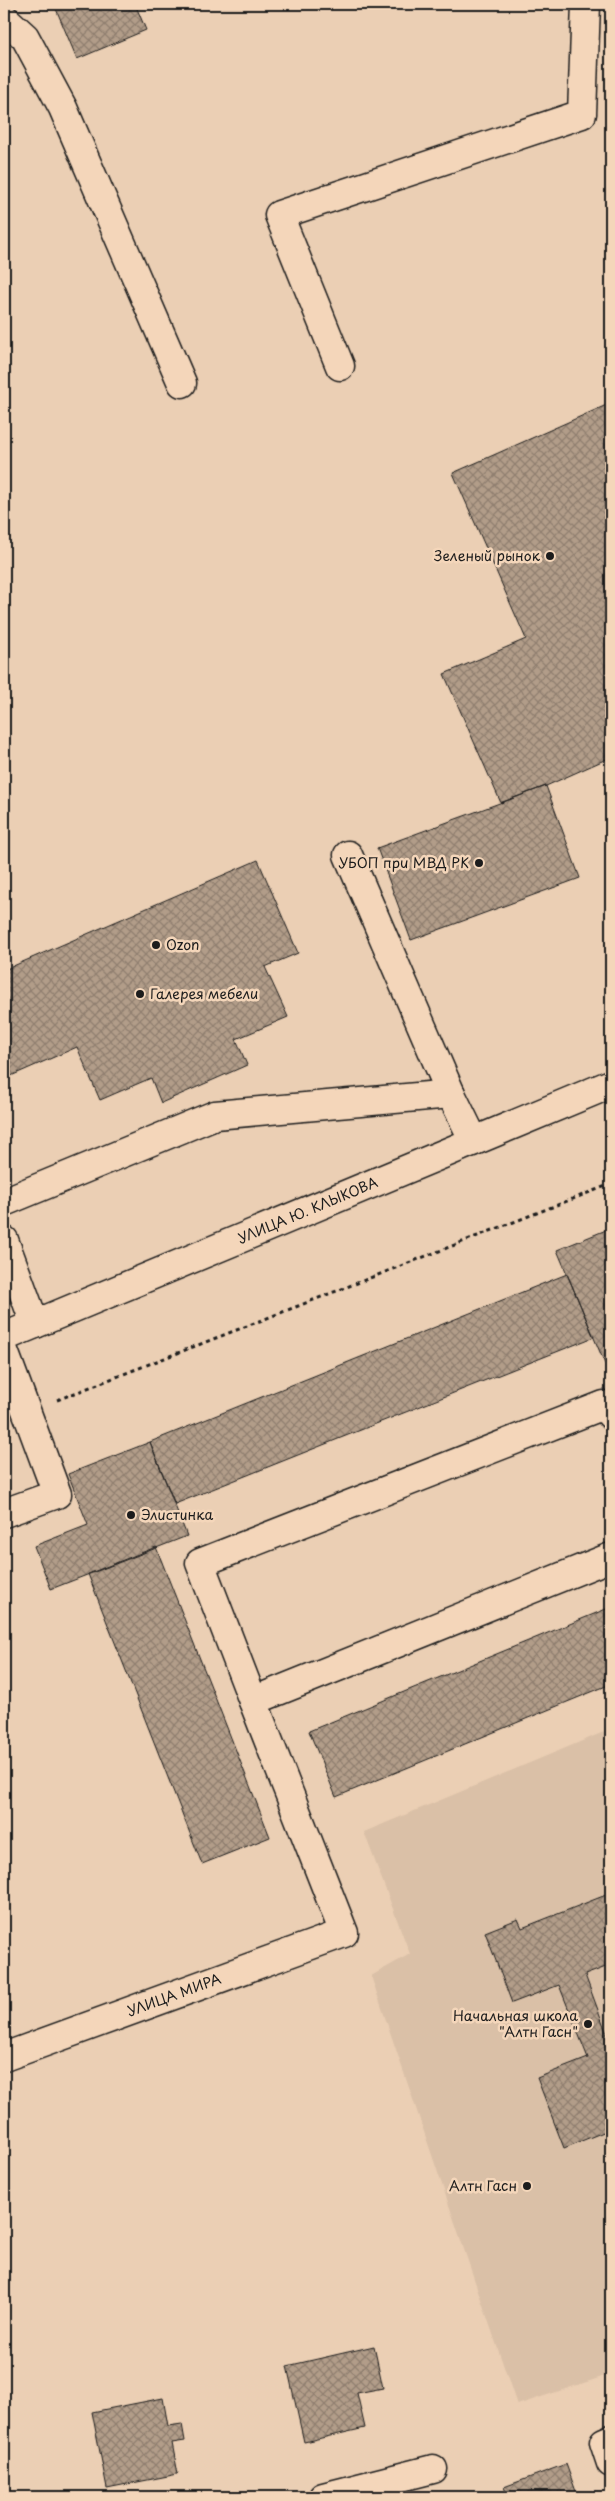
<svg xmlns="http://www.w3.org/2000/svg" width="615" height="2501" viewBox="0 0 615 2501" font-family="'Playpen Sans',sans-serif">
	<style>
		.built { fill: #dac0a7 }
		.building { fill: url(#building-cross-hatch); stroke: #1c1c1c }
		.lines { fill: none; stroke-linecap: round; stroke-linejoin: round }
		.minor-casing { stroke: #1c1c1c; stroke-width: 31 }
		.major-casing { stroke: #1c1c1c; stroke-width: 31 }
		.path { stroke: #1c1c1c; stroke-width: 3; stroke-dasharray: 4 4; stroke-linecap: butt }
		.minor { stroke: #f4d6ba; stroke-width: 28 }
		.major { stroke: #f4d6ba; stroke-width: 28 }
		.poi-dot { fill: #1c1c1c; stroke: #f4d6ba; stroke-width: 2 }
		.labels { text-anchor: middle; stroke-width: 5; stroke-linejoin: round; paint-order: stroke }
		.poi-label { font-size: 14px; fill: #1c1c1c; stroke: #f4d6ba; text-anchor: end }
		.street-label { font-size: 14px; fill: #1c1c1c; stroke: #f4d6ba }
	</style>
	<defs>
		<pattern id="building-cross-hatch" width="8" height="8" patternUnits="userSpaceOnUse" patternTransform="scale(1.25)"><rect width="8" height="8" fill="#b29d89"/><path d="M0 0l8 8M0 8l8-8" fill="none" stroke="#907f6f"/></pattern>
	</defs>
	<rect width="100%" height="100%" fill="#ebcfb4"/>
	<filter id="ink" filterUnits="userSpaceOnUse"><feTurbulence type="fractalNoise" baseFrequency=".02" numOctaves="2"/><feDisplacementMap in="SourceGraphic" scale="10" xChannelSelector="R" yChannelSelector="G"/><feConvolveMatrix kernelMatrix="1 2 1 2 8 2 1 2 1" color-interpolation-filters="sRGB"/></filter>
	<g filter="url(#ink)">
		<path class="built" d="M611 1729V2374L517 2405 371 1976 410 1954 364 1832Z"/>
		<path class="building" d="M54 4H135L146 30 77 59Z
			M611 403V757L546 786 501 803 444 674 526 639 453 473Z
			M546 786 580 878 411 940 377 848Z
			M258 860 298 953 265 967 288 1017 236 1039 247 1065 161 1103 151 1078 100 1100 77 1047 4 1079V970Z
			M611 1228V1361L605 1364 557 1250Z
			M567 1274 594 1337 175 1504 150 1442Z
			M150 1442 187 1536 51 1589 34 1546 88 1525 68 1474Z
			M156 1547 270 1837 202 1864 88 1574Z
			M611 1607V1684L336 1797 309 1731Z
			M611 1893V1965L585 1975 611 2045V2129L564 2148 537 2078 588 2058 559 1985 512 2003 485 1932 518 1919 522 1928Z
			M374 2346 383 2388 357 2393 365 2428 304 2442 287 2366Z
			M163 2398 168 2426 182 2424 185 2441 172 2443 178 2474 107 2488 92 2412Z
			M566 2464 578 2497H508L504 2487Z
			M4 2467 10 2497H4Z"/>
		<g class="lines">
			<defs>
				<g id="minor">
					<path d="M4 18 25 37 63 108 182 383"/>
					<path d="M340 366 279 215 582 114 586 4"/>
					<path d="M348 855 451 1094 474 1141"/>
					<path d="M4 1202 215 1115 451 1094"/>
					<path d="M4 1240 35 1324"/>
					<path d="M4 1351 57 1494 4 1513"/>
					<path d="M253 1701 200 1563 604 1405 611 1415"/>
					<path id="s1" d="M4 2057 344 1933 253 1701 611 1557"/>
					<path d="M611 2439 604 2442 611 2463"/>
					<path d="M323 2497 433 2469"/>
				</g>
				<g id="major">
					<path id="s2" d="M4 1337 611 1084"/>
				</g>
			</defs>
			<use href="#minor" class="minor-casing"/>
			<use href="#major" class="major-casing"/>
			<path class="path" d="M57 1400 611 1184"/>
			<use href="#minor" class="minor"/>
			<use href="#major" class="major"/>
		</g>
	</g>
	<g class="poi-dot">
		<circle cx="550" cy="556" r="5"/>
		<circle cx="479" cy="863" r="5"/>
		<circle cx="156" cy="945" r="5"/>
		<circle cx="140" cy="994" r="5"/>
		<circle cx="131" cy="1515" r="5"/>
		<circle cx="588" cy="2024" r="5"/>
		<circle cx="527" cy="2186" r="5"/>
	</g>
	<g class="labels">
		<g class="poi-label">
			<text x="540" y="561">Зеленый рынок</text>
			<text x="469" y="868">УБОП при МВД РК</text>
			<text x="166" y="950" text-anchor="start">Ozon</text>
			<text x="150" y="999" text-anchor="start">Галерея мебели</text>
			<text x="141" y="1520" text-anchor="start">Элистинка</text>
			<text x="578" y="2021">Начальная школа<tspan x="578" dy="16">"Алтн Гасн"</tspan></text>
			<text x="517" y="2191">Алтн Гасн</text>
		</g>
		<g class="street-label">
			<text dy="5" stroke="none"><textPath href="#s2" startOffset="329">УЛИЦА Ю. КЛЫКОВА</textPath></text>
			<text dy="5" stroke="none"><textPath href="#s1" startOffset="181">УЛИЦА МИРА</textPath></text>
		</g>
	</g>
	<rect width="615" height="2501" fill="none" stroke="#f4d6ba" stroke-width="20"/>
	<rect x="10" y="10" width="595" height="2481" fill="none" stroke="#1c1c1c" stroke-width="2" filter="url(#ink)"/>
</svg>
